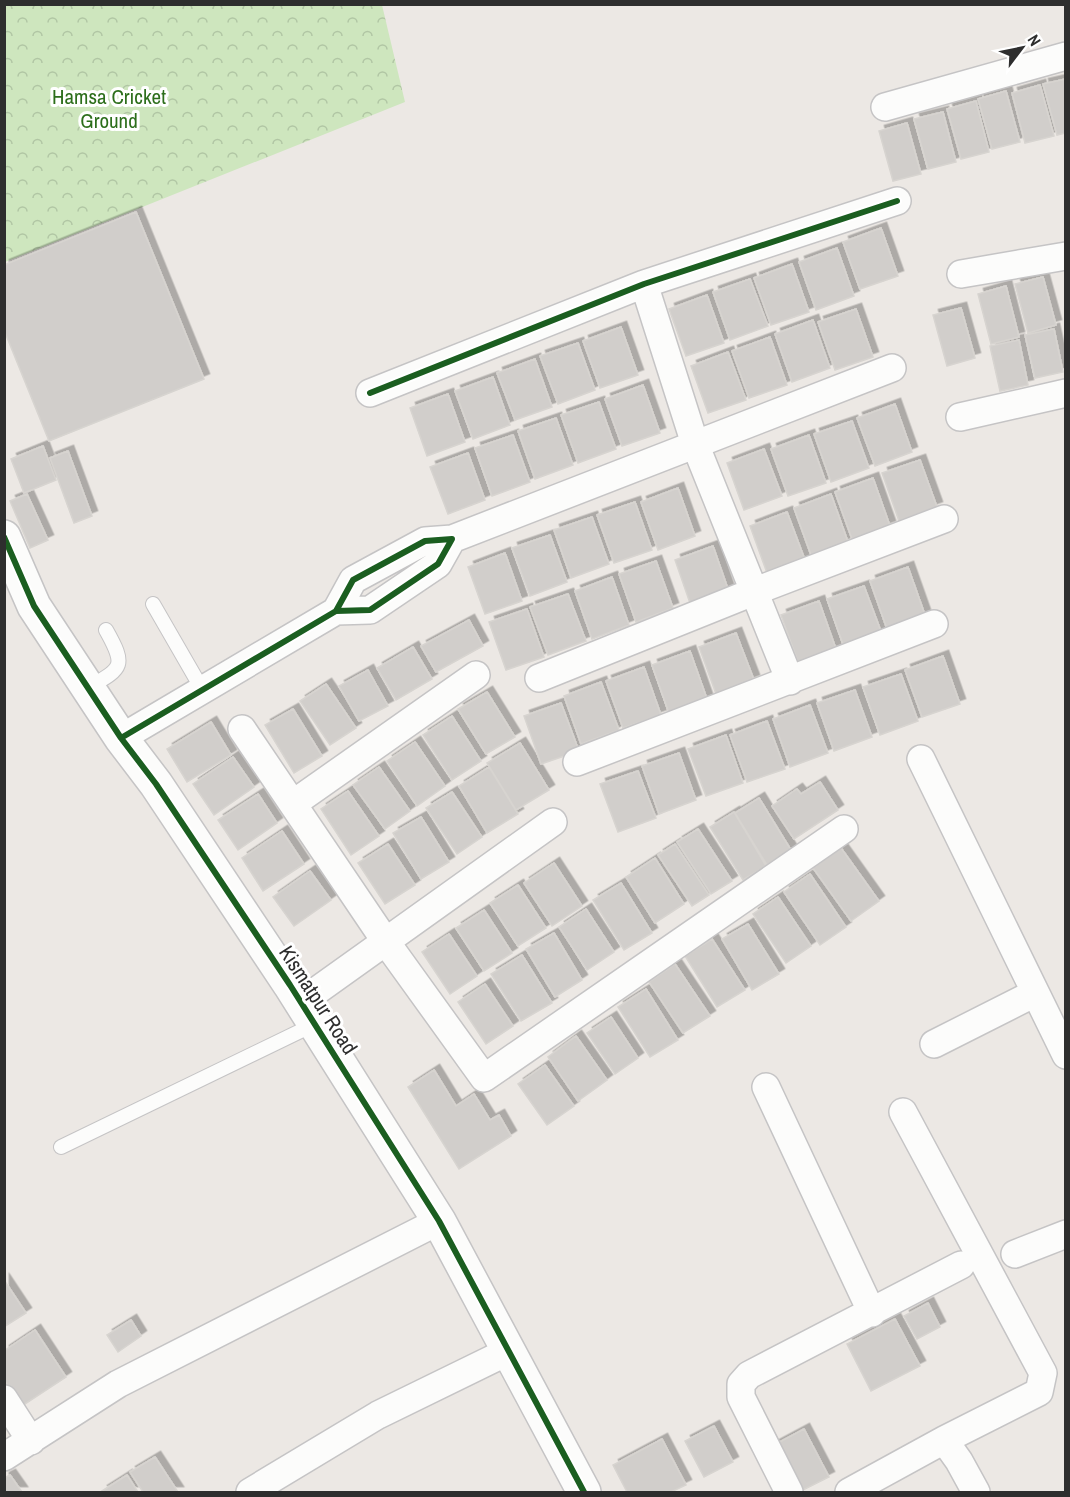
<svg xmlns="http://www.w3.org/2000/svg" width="1070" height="1497" viewBox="0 0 1070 1497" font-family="'Archivo Narrow',sans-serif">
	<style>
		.park { fill: url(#park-crowns) }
		.building { fill: #d1cecb; stroke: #d7d4d0; stroke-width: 1.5; filter: url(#shadow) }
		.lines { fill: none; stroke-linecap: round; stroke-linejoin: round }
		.service-casing { stroke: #c5c4c5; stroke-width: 16 }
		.minor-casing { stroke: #c5c4c5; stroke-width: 30 }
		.tertiary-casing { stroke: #c5c4c5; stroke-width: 36 }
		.service { stroke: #fcfcfb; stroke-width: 14 }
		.minor { stroke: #fcfcfb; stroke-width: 27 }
		.tertiary { stroke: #fcfcfb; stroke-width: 33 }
		.cycleway-casing { stroke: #fff; stroke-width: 10 }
		.cycleway { stroke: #1b5e20; stroke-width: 6 }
		.labels { text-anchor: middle; stroke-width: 6; stroke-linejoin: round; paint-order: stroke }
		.park-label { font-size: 21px; fill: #2c6e1b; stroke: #fff }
		.street-label { font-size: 21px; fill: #2e2e2e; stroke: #fff }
	</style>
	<defs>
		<pattern id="park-crowns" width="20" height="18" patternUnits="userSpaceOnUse" patternTransform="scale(1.5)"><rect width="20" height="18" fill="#cee6be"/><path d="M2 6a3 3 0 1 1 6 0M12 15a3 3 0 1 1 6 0" fill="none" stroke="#b1c6a4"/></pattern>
		<filter id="shadow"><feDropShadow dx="5.5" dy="-5.5" stdDeviation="0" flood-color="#0004"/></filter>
	</defs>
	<rect width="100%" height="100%" fill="#ece8e4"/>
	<path class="park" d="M5 4 382 5 405 102 5 262Z"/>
	<path class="building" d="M1066 79V133L1057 135 1043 84Z
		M1040 85 1054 136 1025 143 1012 93Z
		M1006 91 1020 142 992 149 978 99Z
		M976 101 989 152 961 159 947 109Z
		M943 112 956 162 928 169 914 119Z
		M907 123 921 174 893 181 879 131Z
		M136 212 204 379 49 441 4 330V265Z
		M881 228 898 276 860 289 843 242Z
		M837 248 854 296 816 310 799 262Z
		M792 264 809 312 771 325 754 278Z
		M1043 277 1056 325 1028 333 1015 284Z
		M750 279 768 326 730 340 713 292Z
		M1006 286 1019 337 991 344 978 294Z
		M707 295 724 343 686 356 669 309Z
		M961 308 975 358 947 366 933 315Z
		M856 309 873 357 835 370 818 322Z
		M813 320 830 368 792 382 775 334Z
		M621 327 638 375 600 388 583 341Z
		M1054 329 1063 372 1035 378 1025 335Z
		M770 337 787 385 749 398 732 351Z
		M1019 340 1028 385 1000 391 990 346Z
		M578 343 595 390 558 404 540 356Z
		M728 352 746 400 708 413 691 366Z
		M535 359 552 407 515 420 497 373Z
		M493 377 510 425 473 439 455 391Z
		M643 385 660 433 622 446 605 399Z
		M448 394 465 442 427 456 410 408Z
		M599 402 616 449 578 463 561 415Z
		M895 404 912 452 875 466 857 418Z
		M556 418 573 465 535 479 518 431Z
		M852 421 869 468 831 482 814 434Z
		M513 435 530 482 492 496 475 448Z
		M809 435 826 483 788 496 771 449Z
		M43 446 56 480 24 493 11 459Z
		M764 449 782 496 744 510 727 463Z
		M68 451 92 516 74 523 50 458Z
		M468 453 485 500 448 514 430 467Z
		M920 460 937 507 899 521 882 473Z
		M873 478 890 526 852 539 835 492Z
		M678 488 695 536 658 550 641 502Z
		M27 494 48 540 30 548 10 501Z
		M831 494 848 542 811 555 794 508Z
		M635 502 652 550 614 563 597 515Z
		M787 512 805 560 767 573 750 526Z
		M592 517 609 564 571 578 554 530Z
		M550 535 567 582 530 596 512 548Z
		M713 546 729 592 691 606 675 560Z
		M505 553 522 601 485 614 468 567Z
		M656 561 673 608 636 622 619 574Z
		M908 567 925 615 887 629 870 581Z
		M612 577 629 625 592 639 575 591Z
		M864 586 882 634 844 647 827 599Z
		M568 594 586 641 548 655 530 607Z
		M819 601 836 649 798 662 781 615Z
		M527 609 544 657 506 670 489 622Z
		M469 620 483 646 436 672 421 646Z
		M736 633 754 680 716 694 699 647Z
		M413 647 432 679 396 700 377 668Z
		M690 651 707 699 669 713 652 665Z
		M943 656 960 704 922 717 905 670Z
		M644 667 661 715 623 728 606 681Z
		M368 670 388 706 359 721 339 686Z
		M901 674 918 721 880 735 863 687Z
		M601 682 619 730 581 744 564 696Z
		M326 684 356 728 330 745 300 701Z
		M855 690 872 737 834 751 817 703Z
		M487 692 515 737 486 754 458 709Z
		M561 703 579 751 541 764 524 716Z
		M810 705 828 753 790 767 773 719Z
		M293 709 322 756 294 773 265 725Z
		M452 716 481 761 452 780 423 735Z
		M767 721 785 769 747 782 730 735Z
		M211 722 231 755 187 782 167 749Z
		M726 735 743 783 706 796 688 749Z
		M415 742 445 786 417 806 387 761Z
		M520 743 549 790 516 810 487 763Z
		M679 753 696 800 659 814 642 766Z
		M233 757 254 787 214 815 193 784Z
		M379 767 410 811 385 829 353 785Z
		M489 767 518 814 487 833 459 786Z
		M638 771 656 818 618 832 600 784Z
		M820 782 838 810 794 839 772 806 797 789 801 794Z
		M348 791 379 836 351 855 321 809Z
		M452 792 482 837 457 854 426 808Z
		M258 794 277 823 238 850 218 820Z
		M759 798 791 850 767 865 735 813Z
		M734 812 766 866 743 880 710 827Z
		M421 817 449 862 421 879 393 833Z
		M698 829 732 881 711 894 677 842Z
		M282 831 304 864 263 891 242 858Z
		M388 844 415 885 385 904 358 863Z
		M675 844 709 895 692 906 658 855Z
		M841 848 879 901 851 921 813 868Z
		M655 858 684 904 655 923 626 877Z
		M554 863 582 906 552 926 524 883Z
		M310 871 331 900 294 926 273 897Z
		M810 874 846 927 820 945 784 892Z
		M621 883 652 933 624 950 593 900Z
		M518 885 546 928 518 946 490 903Z
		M778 897 811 946 786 963 753 914Z
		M586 909 614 952 587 970 559 927Z
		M484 910 512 953 484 971 456 928Z
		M748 924 779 974 752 990 722 939Z
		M554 933 582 980 555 997 526 949Z
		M449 934 477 976 450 994 422 952Z
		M712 939 745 990 717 1007 685 956Z
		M522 955 552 1003 521 1021 491 974Z
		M675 964 710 1016 683 1033 649 982Z
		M485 984 513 1026 486 1044 458 1002Z
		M646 989 678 1040 650 1057 618 1007Z
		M611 1017 638 1058 615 1074 587 1033Z
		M576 1036 607 1080 578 1101 548 1057Z
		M545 1065 574 1106 547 1125 518 1084Z
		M434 1070 456 1106 474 1094 490 1120 499 1115 511 1136 459 1169 408 1087Z
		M4 1280 26 1313 4 1327Z
		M928 1303 940 1327 917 1339 904 1316Z
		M895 1319 920 1366 871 1391 847 1344Z
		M131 1320 141 1336 118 1352 107 1335Z
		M35 1330 66 1377 22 1406 4 1380V1351Z
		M714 1426 733 1462 704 1477 685 1441Z
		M804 1429 829 1477 799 1492 774 1445Z
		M662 1439 686 1485 671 1492H627L613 1465Z
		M155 1457 178 1492H143L130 1472Z
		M10 1475 22 1492H4V1478Z
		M127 1475 138 1492H103L102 1491Z"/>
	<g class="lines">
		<defs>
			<path id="service" d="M153 604 202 689
				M88 688C122 668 127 667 106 630
				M61 1147 315 1024"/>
			<path id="minor" d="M885 107 1066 56
				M961 274 1066 256
				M644 284 695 444 790 681
				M370 393 644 284 897 201
				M960 417 1066 393
				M452 539 892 368
				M539 678 753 592 944 519
				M242 729 386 942 484 1078 844 829
				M121 738 336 611 353 580 425 541 452 539 438 564 370 610 336 611
				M921 759 1066 1055
				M577 762 934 624
				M294 803 476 675
				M301 1002 553 822
				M934 1044 1035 993
				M766 1087 872 1313
				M1015 1254 1066 1234
				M4 1399 31 1441
				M944 1440 959 1461 976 1492
				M4 1457 118 1384 439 1221
				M250 1492 378 1415 509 1351
				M789 1492 741 1397V1384L749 1375 961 1265
				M849 1492 944 1440 1039 1392 1043 1373 903 1112"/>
			<path id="tertiary" d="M4 537 34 606 121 738 156 784 290 985 439 1221 584 1492"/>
		</defs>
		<use href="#service" class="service-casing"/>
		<use href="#minor" class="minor-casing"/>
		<use href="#tertiary" class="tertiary-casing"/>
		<use href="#service" class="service"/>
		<use href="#minor" class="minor"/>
		<use href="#tertiary" class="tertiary"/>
		<defs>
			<path id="cycleway" d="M370 393 644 284 897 201
				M4 537 34 606 121 738 156 784 290 985 439 1221 584 1492
				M121 738 336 611 353 580 425 541 452 539 438 564 370 610 336 611"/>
		</defs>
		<use href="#cycleway" class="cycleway-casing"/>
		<use href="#cycleway" class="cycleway"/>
	</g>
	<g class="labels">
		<g class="park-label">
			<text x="109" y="104">Hamsa Cricket<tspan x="109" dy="24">Ground</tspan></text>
		</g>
		<g class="street-label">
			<text transform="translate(318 1000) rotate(57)" y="7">Kismatpur Road</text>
		</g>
	</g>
	<rect width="1070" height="1497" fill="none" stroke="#2e2e2e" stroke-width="12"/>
	<g transform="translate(1022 48) rotate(58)" stroke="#ffffff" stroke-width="4.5" paint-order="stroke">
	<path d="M0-4.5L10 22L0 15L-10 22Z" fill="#2e2e2e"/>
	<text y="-9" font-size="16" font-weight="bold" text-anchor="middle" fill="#2e2e2e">N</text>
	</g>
</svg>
